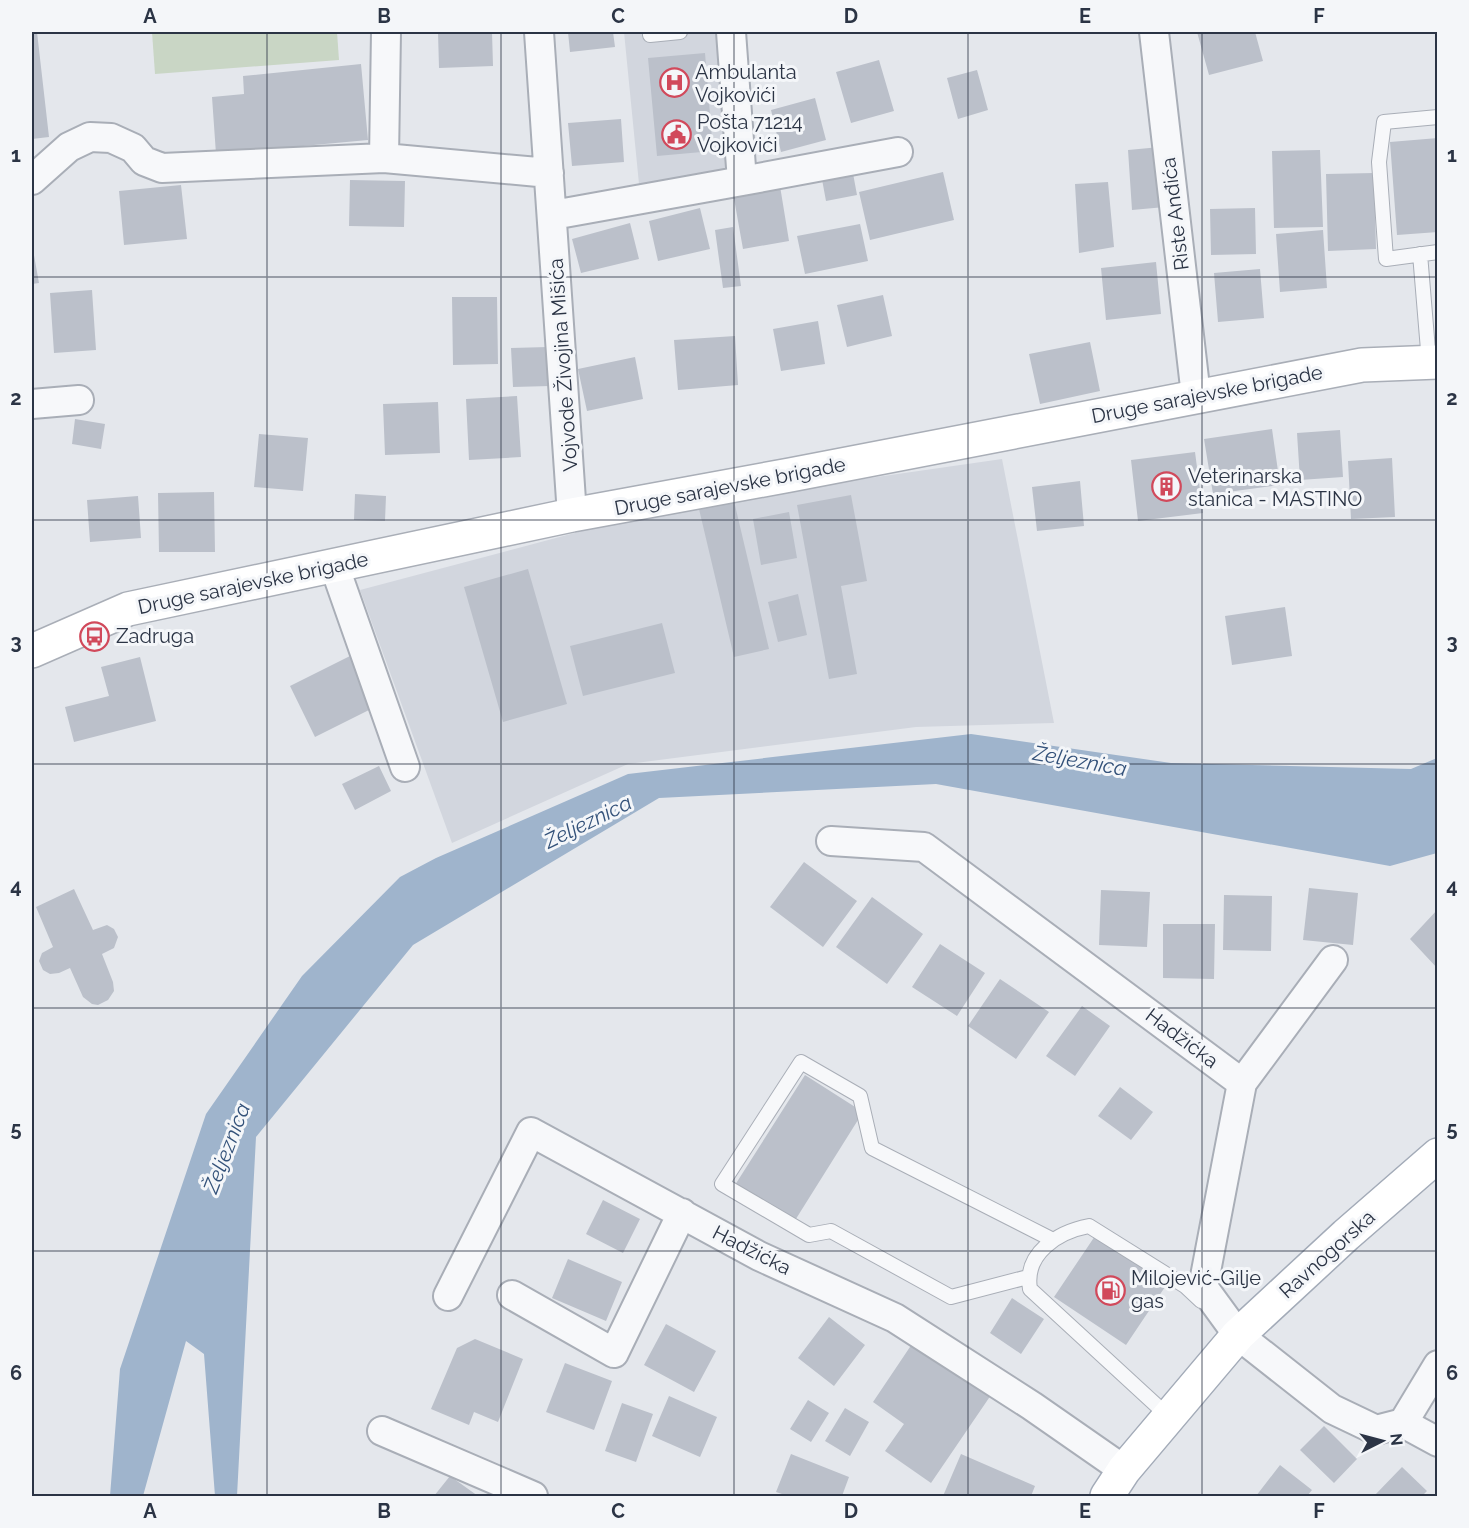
<svg xmlns="http://www.w3.org/2000/svg" width="1469" height="1528" viewBox="0 0 1469 1528" font-family="Raleway,sans-serif">
	<style>
		.built { fill: #d2d6de }
		.green { fill: #c9d6c5 }
		.water { fill: #9fb4cc }
		.building { fill: #bbc0ca }
		.lines { fill: none; stroke-linecap: round; stroke-linejoin: round }
		.service-casing { stroke: #a9aeb7; stroke-width: 16 }
		.minor-casing { stroke: #a9aeb7; stroke-width: 32 }
		.secondary-casing { stroke: #a9aeb7; stroke-width: 36 }
		.primary-casing { stroke: #a3abb8; stroke-width: 36 }
		.service { stroke: #f7f8fa; stroke-width: 14 }
		.minor { stroke: #f7f8fa; stroke-width: 28 }
		.secondary { stroke: #fff; stroke-width: 33 }
		.primary { stroke: #fff; stroke-width: 33 }
		.grid { fill: none; stroke: #2b3445; stroke-width: 1.5; stroke-opacity: 0.55 }
		.labels { text-anchor: middle; stroke-width: 6; stroke-linejoin: round; paint-order: stroke }
		.poi-label { font-size: 20px; fill: #2b3445; stroke: #f4f6f9; text-anchor: start }
		.street-label { font-size: 20px; fill: #2b3445; stroke: #f4f6f9 }
		.water-label { font-size: 21px; font-style: italic; fill: #34527a; stroke: #f4f6f9 }
		.neatline { fill: none; stroke: #2b3445; stroke-width: 2 }
		.grid-label { font-size: 20px; text-anchor: middle; font-weight: bold; fill: #2b3445 }
	</style>
	<rect width="100%" height="100%" fill="#e4e7ec"/>
	<path class="built" d="M624 32H721L736 174 639 184Z
		M1002 459 1054 723 916 727 628 764 452 843 360 590 676 506Z"/>
	<path class="green" d="M152 32H337L339 60 155 74Z"/>
	<path class="water" d="M971 734 1171 763 1411 769 1437 758V853L1390 866 936 784 659 798 413 945 256 1137 237 1496H215L204 1354 186 1341 143 1496H110L120 1369 206 1114 302 976 400 877 436 858 628 774Z"/>
	<path class="building" d="M32 32H37L49 137 32 139Z
		M438 32H492L493 66 439 68Z
		M568 32H613L615 47 570 52Z
		M1197 32H1255L1263 61 1209 75Z
		M705 53 713 151 657 156 648 58Z
		M879 60 894 111 851 123 836 72Z
		M361 64 368 140 216 154 212 97 244 94 243 76Z
		M977 70 988 110 958 119 947 78Z
		M815 98 826 140 781 152 771 110Z
		M621 119 624 162 572 166 568 123Z
		M1438 138V232L1397 235 1390 142Z
		M1160 147 1165 207 1132 210 1128 150Z
		M1320 150 1323 227 1274 228 1272 151Z
		M852 168 857 195 826 201 821 174Z
		M943 172 954 220 870 240 859 192Z
		M1374 173 1376 249 1328 251 1326 174Z
		M350 180 405 181 404 227 349 226Z
		M1108 182 1114 247 1079 253 1075 184Z
		M181 185 187 239 124 245 119 191Z
		M780 186 789 241 743 249 733 193Z
		M700 208 710 249 658 261 649 221Z
		M1255 208 1256 254 1211 255 1210 209Z
		M630 223 639 259 581 273 572 239Z
		M860 224 868 261 805 274 797 236Z
		M733 227 741 286 723 288 715 230Z
		M1323 230 1327 288 1280 292 1276 234Z
		M32 244 39 283 32 284Z
		M1156 262 1161 314 1106 320 1101 268Z
		M1260 269 1264 318 1218 322 1214 273Z
		M92 290 96 350 54 353 50 293Z
		M883 295 892 336 847 347 837 305Z
		M452 297H497L498 364 453 365Z
		M818 321 825 364 781 371 773 329Z
		M735 336 738 385 678 390 674 340Z
		M1090 342 1100 391 1040 404 1029 354Z
		M548 347 550 386 513 387 511 348Z
		M635 357 643 399 587 411 578 369Z
		M517 396 521 457 469 460 466 399Z
		M438 402 440 453 385 455 383 404Z
		M75 419 105 424 101 449 72 444Z
		M1272 429 1280 485 1213 494 1204 439Z
		M1340 430 1343 477 1300 480 1297 433Z
		M259 434 308 438 303 491 254 487Z
		M1195 452 1203 513 1138 521 1131 460Z
		M1392 458 1395 517 1351 519 1348 461Z
		M1080 481 1084 526 1037 531 1032 487Z
		M214 492 215 552H159L158 493Z
		M355 494 386 496 385 521 354 520Z
		M851 495 867 581 841 586 857 674 829 679 797 505Z
		M138 496 141 538 90 542 87 500Z
		M734 501 769 649 734 657 699 509Z
		M789 512 797 558 761 565 753 519Z
		M528 569 567 704 503 722 464 587Z
		M798 594 807 635 778 642 768 602Z
		M1285 607 1292 656 1232 665 1225 616Z
		M662 623 675 673 583 696 570 646Z
		M350 656 375 707 315 737 290 686Z
		M140 657 156 721 74 742 65 707 109 696 101 667Z
		M379 766 391 791 355 810 342 784Z
		M804 862 857 901 823 947 770 907Z
		M1309 888 1358 893 1353 945 1303 940Z
		M74 889 93 930 107 925 114 929 118 937 114 948 102 954 113 982 114 991 108 1000 98 1005 92 1004 83 997 70 968 59 973 50 974 43 970 39 961 42 953 53 947 36 907Z
		M1101 890 1150 892 1147 947 1099 945Z
		M1224 895 1272 896 1271 951 1223 950Z
		M872 897 923 934 887 984 836 947Z
		M1438 909V969L1410 939Z
		M1163 924H1215L1214 979 1163 978Z
		M940 944 985 973 957 1016 912 987Z
		M1000 979 1049 1012 1016 1059 968 1026Z
		M1082 1006 1110 1026 1075 1076 1046 1056Z
		M805 1075 863 1112 794 1222 735 1185Z
		M1120 1087 1153 1112 1131 1140 1098 1116Z
		M603 1200 640 1219 623 1253 586 1234Z
		M1095 1236 1167 1284 1126 1345 1054 1297Z
		M568 1259 622 1282 606 1321 552 1298Z
		M1012 1298 1044 1319 1021 1354 990 1333Z
		M829 1317 865 1345 834 1386 798 1358Z
		M666 1324 716 1351 694 1392 644 1365Z
		M475 1339 523 1359 498 1422 474 1412 469 1425 431 1409 457 1348Z
		M914 1341 991 1395 931 1483 885 1451 904 1424 873 1402Z
		M565 1363 612 1381 594 1430 546 1412Z
		M669 1396 717 1417 700 1457 652 1436Z
		M808 1400 829 1413 811 1442 790 1429Z
		M622 1403 653 1414 636 1462 605 1451Z
		M845 1408 869 1422 850 1456 825 1441Z
		M1324 1426 1357 1459 1334 1483 1300 1450Z
		M791 1454 849 1477 842 1496H788L776 1492Z
		M961 1454 1035 1486 1031 1496H943Z
		M1280 1465 1312 1490 1307 1496H1256Z
		M1402 1467 1427 1491 1422 1496H1374Z
		M450 1476 478 1496H434Z"/>
	<g class="lines">
		<defs>
			<path id="service" d="M650 35 680 32
				M1438 117 1384 122 1379 162 1386 259 1438 252
				M1420 254 1429 362
				M1028 1277 951 1297 831 1231 809 1235 722 1184 801 1062 860 1096 872 1148 1053 1240
				M1168 1416 1030 1289C1024 1253 1058 1232 1089 1226L1185 1286 1201 1301"/>
			<path id="minor" d="M539 32 572 515
				M1154 32 1196 396
				M384 158 386 32
				M32 180 69 147 90 137 111 138 133 148 144 161 162 168 384 158 549 173
				M742 181 898 152
				M553 215 742 181 731 32
				M32 404 79 400
				M334 565 405 767
				M831 841 924 847 1242 1083 1203 1287 1238 1335 1332 1409 1376 1430 1403 1423 1438 1365
				M1242 1083 1333 960
				M512 1295 614 1353 682 1213
				M448 1296 531 1132 759 1256 895 1318 1032 1406 1124 1470
				M1403 1423 1438 1442
				M382 1431 533 1496"/>
			<path id="secondary" d="M32 651 128 609 572 515 790 475 1362 365 1438 362"/>
			<path id="primary" d="M1107 1496 1124 1470 1238 1335 1346 1235 1438 1155"/>
		</defs>
		<use href="#service" class="service-casing"/>
		<use href="#minor" class="minor-casing"/>
		<use href="#secondary" class="secondary-casing"/>
		<use href="#primary" class="primary-casing"/>
		<use href="#service" class="service"/>
		<use href="#minor" class="minor"/>
		<use href="#secondary" class="secondary"/>
		<use href="#primary" class="primary"/>
	</g>
	<path class="grid" d="M267 32V1496M501 32V1496M734 32V1496M968 32V1496M1202 32V1496M32 277H1438M32 520H1438M32 764H1438M32 1008H1438M32 1251H1438"/>
	<defs>
		<symbol id="hospital-ring" viewBox="-11 -11 22 22"><circle r="9.5" fill="#f4f6f9" stroke="#d1495b" stroke-width="1.5"/><path d="M-5-5h3v3.5h4V-5h3V5h-3V1.5h-4V5h-3Z" fill="#d1495b"/></symbol>
		<symbol id="civic-ring" viewBox="-11 -11 22 22"><circle r="9.5" fill="#f4f6f9" stroke="#d1495b" stroke-width="1.5"/><path d="M-.6-6.5H3V-4.5H.6V-3L4-1V1h2V6H-6V1h2V-1L-.6-3ZM-1.2 2.5V6h2.4V2.5Z" fill="#d1495b"/></symbol>
		<symbol id="building-ring" viewBox="-11 -11 22 22"><circle r="9.5" fill="#f4f6f9" stroke="#d1495b" stroke-width="1.5"/><path d="M-4-6H4V6H1V3H-1V6H-4ZM-2.5-4.3h1.7v1.8h-1.7ZM.8-4.3h1.7v1.8H.8ZM-2.5-1h1.7V.8h-1.7ZM.8-1h1.7V.8H.8Z" fill="#d1495b"/></symbol>
		<symbol id="bus-ring" viewBox="-11 -11 22 22"><circle r="9.5" fill="#f4f6f9" stroke="#d1495b" stroke-width="1.5"/><path d="M-5-6H5V4H4V6H2V4H-2V6H-4V4H-5ZM-3.5-4V0h7V-4ZM-3.5 1.2v1.5H-2V1.2ZM2 1.2v1.5H3.5V1.2Z" fill="#d1495b"/></symbol>
		<symbol id="fuel-ring" viewBox="-11 -11 22 22"><circle r="9.5" fill="#f4f6f9" stroke="#d1495b" stroke-width="1.5"/><path d="M-5.5-6h7V0h2V4h1.3V-2.5L3-4.5l.8-.8L6-3V5H2.5V1h-1V6h-7ZM-4.2-4.7v3.2H.2V-4.7Z" fill="#d1495b"/></symbol>
	</defs>
	<g fill-rule="evenodd">
		<use href="#hospital-ring" x="658" y="66" width="33" height="33"/>
		<use href="#civic-ring" x="660" y="118" width="33" height="33"/>
		<use href="#building-ring" x="1150" y="470" width="33" height="33"/>
		<use href="#bus-ring" x="78" y="620" width="33" height="33"/>
		<use href="#fuel-ring" x="1094" y="1274" width="33" height="33"/>
	</g>
	<g class="labels">
		<g class="poi-label">
			<text x="695" y="79">Ambulanta<tspan x="695" dy="23">Vojkovići</tspan></text>
			<text x="697" y="129">Pošta 71214<tspan x="697" dy="23">Vojkovići</tspan></text>
			<text x="1188" y="483">Veterinarska<tspan x="1188" dy="23">stanica - MASTINO</tspan></text>
			<text x="116" y="643">Zadruga</text>
			<text x="1131" y="1285">Milojević-Gilje<tspan x="1131" dy="23">gas</tspan></text>
		</g>
		<g class="street-label">
			<text transform="translate(1175 214) rotate(-97)" y="7">Riste Anđića</text>
			<text transform="translate(563 365) rotate(-94)" y="7">Vojvode Živojina Mišića</text>
			<text transform="translate(1207 394) rotate(-11)" y="7">Druge sarajevske brigade</text>
			<text transform="translate(730 486) rotate(-11)" y="7">Druge sarajevske brigade</text>
			<text transform="translate(253 583) rotate(-12)" y="7">Druge sarajevske brigade</text>
			<text transform="translate(1182 1038) rotate(37)" y="7">Hadžićka</text>
			<text transform="translate(752 1250) rotate(27)" y="7">Hadžićka</text>
			<text transform="translate(1327 1254) rotate(-42)" y="7">Ravnogorska</text>
		</g>
		<g class="water-label">
			<text transform="translate(1080 761) rotate(10)" y="7">Željeznica</text>
			<text transform="translate(588 822) rotate(-26)" y="7">Željeznica</text>
			<text transform="translate(227 1148) rotate(-69)" y="7">Željeznica</text>
		</g>
	</g>
	<rect width="1469" height="1528" fill="none" stroke="#f4f6f9" stroke-width="66"/>
	<g transform="translate(1382 1441) rotate(84)" stroke="#f4f6f9" stroke-width="4.5" paint-order="stroke">
	<path d="M0-4.5L10 22L0 15L-10 22Z" fill="#2b3445"/>
	<text y="-9" font-size="16" font-weight="bold" text-anchor="middle" fill="#2b3445">N</text>
	</g>
	<rect x="33" y="33" width="1403" height="1462" class="neatline"/>
	<g class="grid-label">
		<text x="150" y="23">A</text>
		<text x="384" y="23">B</text>
		<text x="618" y="23">C</text>
		<text x="851" y="23">D</text>
		<text x="1085" y="23">E</text>
		<text x="1319" y="23">F</text>
		<text x="16" y="162">1</text>
		<text x="1452" y="162">1</text>
		<text x="16" y="405">2</text>
		<text x="1452" y="405">2</text>
		<text x="16" y="649">3</text>
		<text x="1452" y="649">3</text>
		<text x="16" y="893">4</text>
		<text x="1452" y="893">4</text>
		<text x="16" y="1136">5</text>
		<text x="1452" y="1136">5</text>
		<text x="16" y="1380">6</text>
		<text x="1452" y="1380">6</text>
		<text x="150" y="1518">A</text>
		<text x="384" y="1518">B</text>
		<text x="618" y="1518">C</text>
		<text x="851" y="1518">D</text>
		<text x="1085" y="1518">E</text>
		<text x="1319" y="1518">F</text>
	</g>
</svg>
